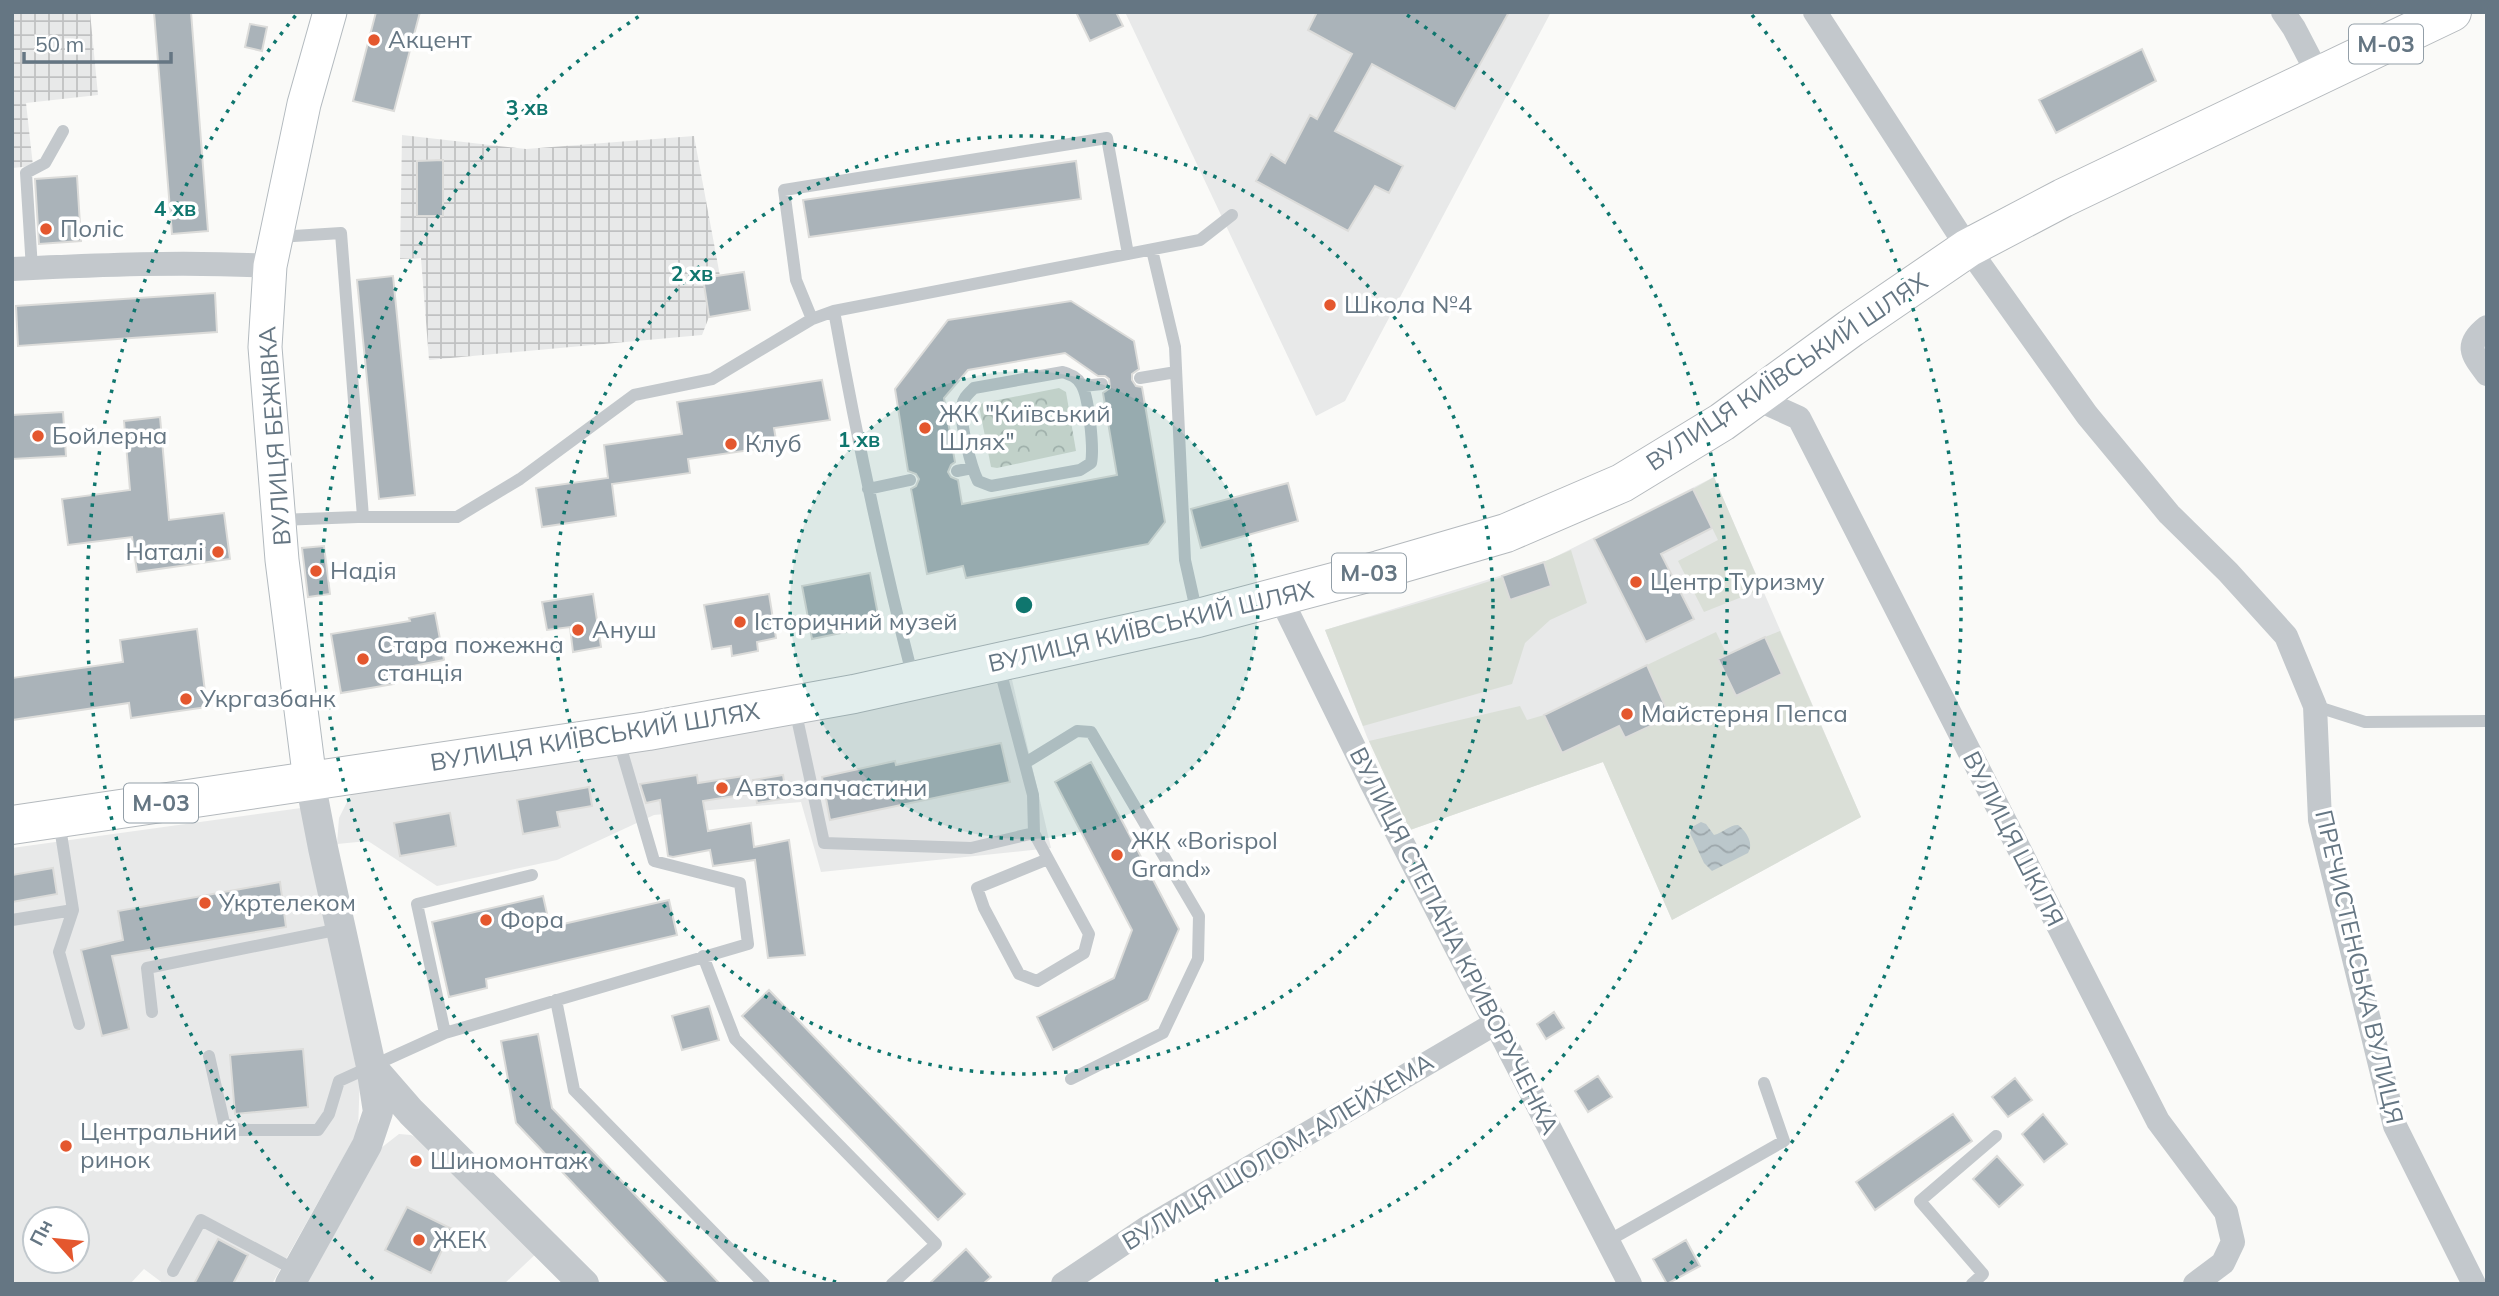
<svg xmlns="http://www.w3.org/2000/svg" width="2499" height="1296" viewBox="0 0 2499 1296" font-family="Mulish,sans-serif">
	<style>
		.built { fill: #e8e9e9; fill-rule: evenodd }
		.industrial { fill: url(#industrial-grid) }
		.green { fill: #dadfd7 }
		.park { fill: url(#park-crowns) }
		.water { fill: url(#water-waves) }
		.building { fill: #aab3b9; stroke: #dcdcda; stroke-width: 2; fill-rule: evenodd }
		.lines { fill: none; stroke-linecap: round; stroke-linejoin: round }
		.secondary-casing { stroke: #b3babf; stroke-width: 35 }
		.trunk-casing { stroke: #b4b9bd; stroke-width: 40 }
		.service { stroke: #c3c8cc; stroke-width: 12 }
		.minor { stroke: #c3c8cc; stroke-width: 24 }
		.tertiary { stroke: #c3c8cc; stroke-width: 30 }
		.secondary { stroke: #fff; stroke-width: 33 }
		.trunk { stroke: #fff; stroke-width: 38 }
		.ring { fill: none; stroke: #0f766e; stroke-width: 3.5; stroke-dasharray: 3.5 7 }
		.poi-dot { fill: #e4572e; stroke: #fff; stroke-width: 2.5 }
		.labels { text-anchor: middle; stroke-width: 7; stroke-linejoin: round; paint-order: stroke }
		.shield { fill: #fff; stroke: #939fa8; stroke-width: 2 }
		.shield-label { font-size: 23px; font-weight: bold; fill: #657683 }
		.poi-label { font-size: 24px; fill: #657683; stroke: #fff; text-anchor: start }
		.street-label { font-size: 24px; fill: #657683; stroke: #fff }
		.centre { fill: #0f766e; stroke: #fff; stroke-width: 3.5 }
		.ring-label { font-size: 21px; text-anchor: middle; font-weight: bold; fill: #0f766e; stroke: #fff; stroke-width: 7; stroke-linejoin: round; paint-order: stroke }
	</style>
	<defs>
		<pattern id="industrial-grid" width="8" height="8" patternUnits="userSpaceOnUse" patternTransform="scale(1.75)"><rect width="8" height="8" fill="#e8e9e9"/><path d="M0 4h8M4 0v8" fill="none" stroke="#c0c1c2"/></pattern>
		<pattern id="park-crowns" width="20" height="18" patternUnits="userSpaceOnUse" patternTransform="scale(1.75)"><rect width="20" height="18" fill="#dadfd7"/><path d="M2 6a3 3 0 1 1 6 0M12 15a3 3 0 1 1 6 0" fill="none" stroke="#b4b9b4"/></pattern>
		<pattern id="water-waves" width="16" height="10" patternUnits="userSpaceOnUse" patternTransform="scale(1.75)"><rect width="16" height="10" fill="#bbc7cb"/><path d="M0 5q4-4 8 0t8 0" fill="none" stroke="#9ca6aa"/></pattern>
	</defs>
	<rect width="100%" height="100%" fill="#fafaf8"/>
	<path class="built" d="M1125 12H1551L1345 401 1316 416Z
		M1714 477 1861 817 1672 920 1603 762 1410 830 1367 737 1325 630 1545 562Z
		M1010 671 1051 848 821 872 801 802 654 815 557 860 437 886 368 841 337 844 339 818 351 794 377 785Z
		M301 808 360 1073 358 1131 272 1284H164L144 1269 130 1284H12V848ZM35 1219H77V1261H35Z
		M399 1134 411 1135 425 1142 540 1250 504 1284H308L302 1279 381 1148Z"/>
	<path class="industrial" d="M12 12H90L98 95 26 103 33 166 12 168Z
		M402 135 526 149 694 136 720 276 703 278 709 317 702 335 429 360 421 258 400 259Z"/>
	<path class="green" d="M1714 477 1762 589 1704 612 1678 561 1718 540 1693 489Z
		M1571 550 1587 603 1550 620 1525 643 1512 684 1363 726 1325 630C1405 606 1496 584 1571 550Z
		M1780 631 1861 817 1672 920 1603 762 1410 830 1369 741 1520 706 1527 720 1544 715 1562 753 1620 726 1625 738 1670 717 1647 665 1716 632 1727 655 1719 660 1736 696 1782 674 1765 637Z"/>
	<path class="park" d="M1059 388 1066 392 1076 451 997 468 991 467 979 406 983 403Z"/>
	<path class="water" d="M1701 822 1706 824 1714 835C1723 833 1729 825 1738 825 1747 832 1754 844 1748 853L1712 871 1704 863 1690 833 1692 827Z"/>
	<path class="building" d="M154 12H191L208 231 172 234Z
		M376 12H420L394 111 353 101Z
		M1076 12H1116L1123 26 1090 41Z
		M1317 12H1509L1455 109 1372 64 1335 131 1403 166 1389 193 1375 186 1348 231 1256 181 1271 154 1285 163 1310 115 1317 119 1352 54 1308 30Z
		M250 24 267 27 262 51 245 47Z
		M2142 49 2156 81 2056 133 2039 100Z
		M443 160V216H417V161Z
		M1076 161 1081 199 809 237 803 200Z
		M77 176 81 241 39 244 35 179Z
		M744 272 750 310 709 317 703 278Z
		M393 276 415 495 379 499 357 280Z
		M215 293 217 332 18 346 16 306Z
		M1071 301 1134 341 1139 369 1132 374V380L1136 386 1142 387 1165 522 1148 544 966 578 963 566 927 574 911 489 916 486 919 479 916 474 908 471 895 389 948 320ZM1065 353 1098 376H1105L1109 379 1110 388 1103 393 1117 475 962 504 958 480 951 477 948 472 951 465 955 462 944 398 968 370Z
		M822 380 830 420 774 428 777 446 688 459 690 473 612 484 616 516 542 527 536 488 608 478 604 445 682 434 677 402Z
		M63 412 66 456 12 459V415Z
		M160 417 169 520 224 513 230 559 137 572 132 537 68 545 62 499 130 490 124 421Z
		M1288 483 1298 521 1201 548 1191 509Z
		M1693 489 1712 528 1661 554 1694 619 1646 642 1594 539Z
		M324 546 330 594 308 597 302 548Z
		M1544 562 1551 586 1510 600 1502 576Z
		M870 573 880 625 812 639 802 586Z
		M593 594 601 647 573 652 570 627 547 630 542 602Z
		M769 594 776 638 757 642 758 651 732 656 731 646 712 649 704 605Z
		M435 613 444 660 392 670 394 684 341 693 331 634 410 621 409 618Z
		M197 629 207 707 131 718 129 703 12 720V678L123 662 120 640Z
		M1765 637 1782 674 1736 696 1718 659Z
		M1647 665 1670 717 1625 738 1619 726 1562 753 1544 715Z
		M1001 743 1010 782 830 820 822 777 895 761 896 765Z
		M1091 762 1179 929 1148 1000 1053 1050 1037 1017 1114 978 1132 930 1055 782Z
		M697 775 698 783 744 776 747 794 703 801 708 831 751 823 754 847 789 840 805 955 768 958 755 860 713 866 710 850 673 857 668 856 660 800 646 803 640 784Z
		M783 775 787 798 757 803 753 780Z
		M589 787 592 806 557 812 560 827 523 834 517 800Z
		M450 813 456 846 400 856 394 823Z
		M53 868 57 894 12 902V875Z
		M280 882 286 927 112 956 129 1029 102 1036 81 950 123 940 118 911Z
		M543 896 550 927 669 900 677 935 486 979 487 988 449 997 432 922Z
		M769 990 965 1194 938 1220 742 1016Z
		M709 1006 719 1040 682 1050 672 1016Z
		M1554 1012 1564 1028 1546 1039 1537 1024Z
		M538 1034 552 1108 720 1284H668L516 1123 501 1041Z
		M303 1049 308 1107 235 1114 230 1055Z
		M1598 1076 1612 1097 1588 1112 1575 1091Z
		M2015 1078 2032 1100 2008 1117 1992 1097Z
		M1953 1114 1972 1141 1875 1210 1856 1182Z
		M2043 1114 2067 1144 2044 1162 2022 1134Z
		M1997 1156 2023 1185 1999 1207 1973 1179Z
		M407 1207 452 1229 431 1273 385 1250Z
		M218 1239 248 1255 233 1284H194Z
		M1686 1240 1700 1266 1667 1284 1653 1259Z
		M966 1249 991 1277 983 1284H929Z"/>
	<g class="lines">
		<defs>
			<path id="secondary" d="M310 781 282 560 265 347 270 266 304 104 330 12"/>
			<path id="trunk" d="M12 825 648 731 854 694 1198 618 1379 570 1506 533 1622 483 1722 422 1851 328 1968 248 2063 198 2452 12"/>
		</defs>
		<use href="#secondary" class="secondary-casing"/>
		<use href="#trunk" class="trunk-casing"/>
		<path class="service" d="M278 237 341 233 363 517
			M1152 250 1175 347 1185 560 1197 614
			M32 269 26 173 45 163 63 131
			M834 311C856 434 882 557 913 678
			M812 319 796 280 784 190 1107 138 1128 254
			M1063 372C1071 375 1077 377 1081 384 1089 396 1094 449 1091 463L1080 470 991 486 978 481C971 467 959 420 962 406 963 398 968 394 974 388Z
			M1140 378 1176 372
			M1083 386 1102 384
			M957 471 972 468
			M868 489 910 480
			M279 520 358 517H457L520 479 634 395 712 379 812 319 834 311 1200 240 1232 215
			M2315 706 2365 722 2487 721
			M795 709 824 843 971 848 1034 833 1033 795 999 666
			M1025 763 1077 731 1091 732 1199 916 1198 959 1163 1033 1071 1079
			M59 821 73 910 59 952 79 1024
			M1034 833 1089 934 1084 953 1037 981 1019 974 984 908 977 888 1048 859
			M12 920 73 910
			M703 956 735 1039 936 1244 892 1284
			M556 1000 574 1090 764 1284
			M152 1012 147 968 340 929
			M445 1033 748 944 740 883 654 861 618 738
			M209 1056 224 1123 240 1130H318L329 1114 339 1081 445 1033 417 904 532 875
			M1608 1241 1784 1141 1764 1083
			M173 1271 201 1220 297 1271
			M1972 1284 1983 1274 1920 1201 1996 1136"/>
		<path class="minor" d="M1815 12 1968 248 2087 415 2169 514 2228 572 2286 636 2315 706 2320 820 2395 1126 2474 1284
			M2283 12 2294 28 2319 76
			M12 269C98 265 184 261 270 266
			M2487 327C2464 345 2472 354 2487 374
			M1755 398 1799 418 2158 1121 2226 1212 2233 1242 2223 1263 2195 1284
			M1280 597 1371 782 1630 1284
			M1063 1284 1148 1227 1496 1023"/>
		<path class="tertiary" d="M310 781 323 848 371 1066 411 1112 584 1284
			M290 1284 367 1145 378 1112 371 1066"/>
		<use href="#secondary" class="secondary"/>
		<use href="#trunk" class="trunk"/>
	</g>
	<circle cx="1024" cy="605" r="234" fill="#0f766e" fill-opacity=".12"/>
	<g class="ring">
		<circle cx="1024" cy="605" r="234"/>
		<circle cx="1024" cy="605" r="469"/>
		<path d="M836 1282A703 703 0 0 1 641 15M1407 15A703 703 0 0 1 1212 1282"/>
		<path d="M373 1279A937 937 0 0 1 296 15M1752 15A937 937 0 0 1 1675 1279"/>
	</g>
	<g class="poi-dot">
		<circle cx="374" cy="40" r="7"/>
		<circle cx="46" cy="229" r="7"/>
		<circle cx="1330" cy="305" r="7"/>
		<circle cx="925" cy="428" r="7"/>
		<circle cx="38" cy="436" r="7"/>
		<circle cx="731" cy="444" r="7"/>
		<circle cx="218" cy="552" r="7"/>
		<circle cx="316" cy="571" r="7"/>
		<circle cx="1636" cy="582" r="7"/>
		<circle cx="740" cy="622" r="7"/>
		<circle cx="578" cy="630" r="7"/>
		<circle cx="363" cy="659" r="7"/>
		<circle cx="186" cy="699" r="7"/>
		<circle cx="1627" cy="714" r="7"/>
		<circle cx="722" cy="788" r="7"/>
		<circle cx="1117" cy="855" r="7"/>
		<circle cx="205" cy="903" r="7"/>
		<circle cx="486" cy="920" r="7"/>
		<circle cx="66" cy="1146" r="7"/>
		<circle cx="416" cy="1161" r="7"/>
		<circle cx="419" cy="1240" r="7"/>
	</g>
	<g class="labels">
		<g class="shield">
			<rect x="2349" y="24.5" width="74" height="39" rx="5"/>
			<rect x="1332" y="553.5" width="74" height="39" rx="5"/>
			<rect x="124" y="783.5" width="74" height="39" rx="5"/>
		</g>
		<g class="shield-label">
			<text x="2386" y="52">М-03</text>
			<text x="1369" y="581">М-03</text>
			<text x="161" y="811">М-03</text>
		</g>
		<g class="poi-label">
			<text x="388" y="48">Акцент</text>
			<text x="60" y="237">Поліс</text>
			<text x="1344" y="313">Школа №4</text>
			<text x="939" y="422">ЖК "Київський<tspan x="939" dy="28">Шлях"</tspan></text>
			<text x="52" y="444">Бойлерна</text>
			<text x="745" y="452">Клуб</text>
			<text x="204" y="560" text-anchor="end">Наталі</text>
			<text x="330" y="579">Надія</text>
			<text x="1650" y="590">Центр Туризму</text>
			<text x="754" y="630">Історичний музей</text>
			<text x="592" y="638">Ануш</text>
			<text x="377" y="653">Стара пожежна<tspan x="377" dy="28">станція</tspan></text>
			<text x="200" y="707">Укргазбанк</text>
			<text x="1641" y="722">Майстерня Пепса</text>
			<text x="736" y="796">Автозапчастини</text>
			<text x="1131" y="849">ЖК «Borispol<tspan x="1131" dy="28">Grand»</tspan></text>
			<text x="219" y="911">Укртелеком</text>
			<text x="500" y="928">Фора</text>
			<text x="80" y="1140">Центральний<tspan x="80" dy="28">ринок</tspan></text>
			<text x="430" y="1169">Шиномонтаж</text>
			<text x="433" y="1248">ЖЕК</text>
		</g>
		<g class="street-label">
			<text transform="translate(1787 372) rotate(-34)" y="8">ВУЛИЦЯ КИЇВСЬКИЙ ШЛЯХ</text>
			<text transform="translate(275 436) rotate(-94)" y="8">ВУЛИЦЯ БЕЖІВКА</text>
			<text transform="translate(1151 627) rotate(-13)" y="8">ВУЛИЦЯ КИЇВСЬКИЙ ШЛЯХ</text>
			<text transform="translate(595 737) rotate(-9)" y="8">ВУЛИЦЯ КИЇВСЬКИЙ ШЛЯХ</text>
			<text transform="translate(2013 839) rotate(63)" y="8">ВУЛИЦЯ ШКІЛЯ</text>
			<text transform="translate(1454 941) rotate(63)" y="8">ВУЛИЦЯ СТЕПАНА КРИВОРУЧЕНКА</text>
			<text transform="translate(2359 967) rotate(77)" y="8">ПРЕЧИСТЕНСЬКА ВУЛИЦЯ</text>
			<text transform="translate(1278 1152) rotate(-31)" y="8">ВУЛИЦЯ ШОЛОМ-АЛЕЙХЕМА</text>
		</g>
	</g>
	<circle cx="1024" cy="605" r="10" class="centre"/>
	<g class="ring-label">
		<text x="527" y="115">3 хв</text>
		<text x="175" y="216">4 хв</text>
		<text x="692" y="281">2 хв</text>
		<text x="859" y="447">1 хв</text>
	</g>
	<rect width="2499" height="1296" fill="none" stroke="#657683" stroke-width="28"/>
	<g transform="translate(56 1240) rotate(297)"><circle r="33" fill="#ffffff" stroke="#c1c8cd" stroke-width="2"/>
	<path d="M0-5L12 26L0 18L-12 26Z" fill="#e4572e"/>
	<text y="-10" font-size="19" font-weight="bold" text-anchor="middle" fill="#657683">Пн</text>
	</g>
	<path d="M24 52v10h147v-10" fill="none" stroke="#657683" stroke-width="3.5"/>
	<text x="35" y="52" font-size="21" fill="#657683" stroke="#ffffff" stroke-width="5" paint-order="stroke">50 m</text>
</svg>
